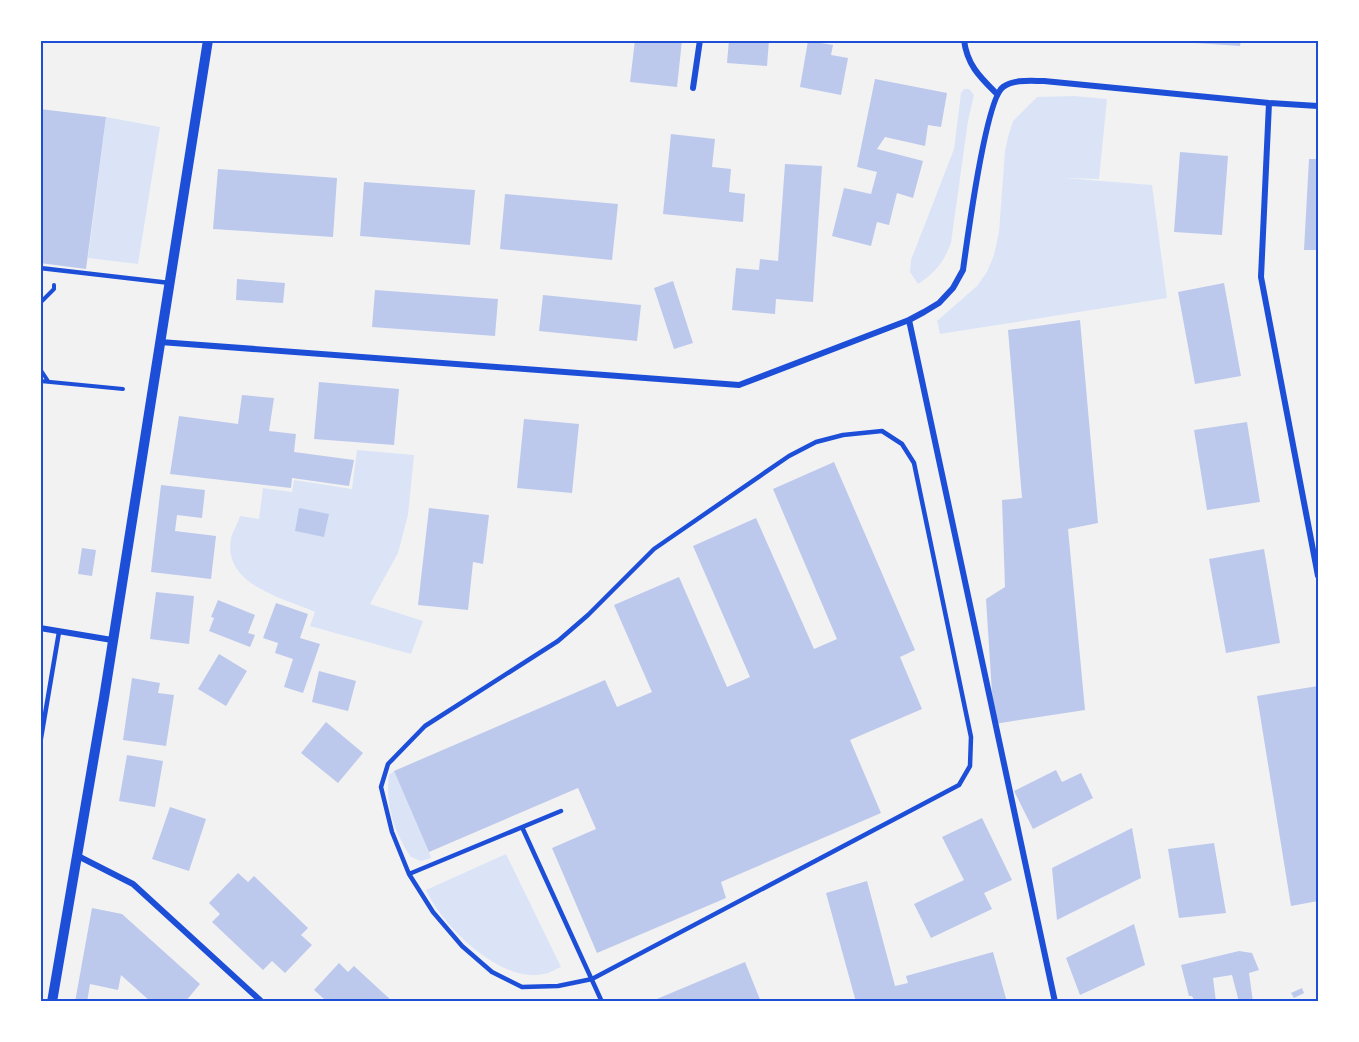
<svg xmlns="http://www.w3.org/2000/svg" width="1359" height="1042" viewBox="0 0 1359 1042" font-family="'Times New Roman',serif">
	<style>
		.green { fill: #dbe4f7 }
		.building { fill: #bdc9ec }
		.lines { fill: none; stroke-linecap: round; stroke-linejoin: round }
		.path { stroke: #1d4ed8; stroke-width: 4 }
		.service { stroke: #1d4ed8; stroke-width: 4.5 }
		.minor { stroke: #1d4ed8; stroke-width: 6 }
		.tertiary { stroke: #1d4ed8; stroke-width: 10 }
		.neatline { fill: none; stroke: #1d4ed8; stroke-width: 2 }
	</style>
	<rect width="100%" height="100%" fill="#f2f2f2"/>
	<path class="green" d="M964 89H969L974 95 968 121 951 243C944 262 935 273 918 284L910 272 911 260 954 149 961 93Z
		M1074 96 1107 99 1099 179 1064 178 1152 185 1167 298 940 334 937 321 977 286 987 272 994 255 999 232 1005 151 1008 137 1013 121 1037 97Z
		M106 117 160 127 138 264 88 258Z
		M357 450 414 455 408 515 398 553 370 604 423 621 411 654 310 626 315 612C283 598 222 585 231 538 233 531 238 523 240 516L259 519 263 488 292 492 294 480 352 489Z
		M394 771 429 852 431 858 421 861 411 857C394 833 385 804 389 775Z
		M506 854 561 967C556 969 550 973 544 974 501 984 442 926 426 890Z"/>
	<path class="building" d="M635 40H682L677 87 630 82Z
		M729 40H769L767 66 727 63Z
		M1195 40H1241L1240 46 1195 43Z
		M808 41 833 45 831 55 848 58 841 95 800 87Z
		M875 79 947 93 941 127 928 125 925 146 885 137 877 149 923 161 913 198 897 193 889 225 877 222 871 246 832 236 844 188 871 194 877 172 857 167Z
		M40 109 106 117 86 269 40 263Z
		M671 134 715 139 712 167 731 169 729 192 745 194 743 222 663 214Z
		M1180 152 1228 156 1222 235 1174 232Z
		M1309 159H1318V250H1304Z
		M785 164 822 166 813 302 776 299 775 314 732 310 736 268 759 270 760 259 778 261Z
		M218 169 337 178 333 237 213 229Z
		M364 182 475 190 470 245 360 236Z
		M505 194 618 204 612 260 500 249Z
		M237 279 285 283 283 303 236 300Z
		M673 281 693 343 674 349 654 288Z
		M1224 283 1241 376 1195 384 1178 292Z
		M375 290 498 299 495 336 372 327Z
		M543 295 641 305 637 341 539 331Z
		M1080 320 1098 523 1068 529 1085 710 994 724 986 599 1005 587 1002 500 1022 498 1008 330Z
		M319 382 399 389 394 445 314 439Z
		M242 395 274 398 269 431 296 434 294 452 354 460 349 486 292 478 291 488 170 474 179 416 238 424Z
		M524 419 579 424 572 493 517 488Z
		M1247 422 1260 502 1207 510 1194 430Z
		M834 462 915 650 900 657 922 709 850 740 881 813 721 882 726 898 597 953 552 848 596 829 578 788 429 852 394 771 605 680 617 707 652 692 614 605 679 577 727 687 750 677 693 546 756 518 814 649 837 639 773 489Z
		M161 485 205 490 202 518 177 515 175 531 216 536 211 579 151 572Z
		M299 508 329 514 324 537 295 531Z
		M429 508 489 515 483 564 473 562 468 610 418 605Z
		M82 548 96 550 92 576 78 574Z
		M1264 549 1280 643 1226 653 1209 559Z
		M156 592 194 596 189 644 150 639Z
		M218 600 255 615 248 633 255 635 250 647 209 631 214 618 211 617Z
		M276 603 308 614 300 638 320 644 303 693 284 687 293 659 275 653 278 643 263 638Z
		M219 654 247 671 226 706 198 689Z
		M319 671 356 681 348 711 312 702Z
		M132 678 160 683 158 693 174 695 166 746 123 740Z
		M1318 686V901L1291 906 1257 696Z
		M326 722 363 753 338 783 301 753Z
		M127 755 163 761 155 807 119 801Z
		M1056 770 1062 782 1081 773 1093 798 1033 829 1014 791Z
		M170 807 206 819 189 871 152 859Z
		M982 818 1012 880 984 893 992 909 931 938 914 904 964 880 942 837Z
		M1132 828 1141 878 1057 920 1052 868Z
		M1214 843 1226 913 1179 918 1168 849Z
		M238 873 248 882 254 876 308 928 301 935 312 945 285 973 272 961 263 970 212 922 220 914 209 903Z
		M867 881 895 986 908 983 906 976 993 952 1007 1002H856L826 893Z
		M92 908 122 914 200 984 185 1002H151L121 975 118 990 90 984 87 1002H75Z
		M1134 924 1145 965 1080 995 1066 958Z
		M1239 951 1252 953 1259 970 1249 973 1253 1002H1239L1232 975 1213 978 1216 1002H1195L1192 996H1189L1181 965Z
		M745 962 761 1002H652V1001Z
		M339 963 348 972 354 966 393 1002H322L324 999 314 990Z
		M1302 988 1304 993 1294 998 1291 993Z"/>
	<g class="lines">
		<path class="path" d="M40 303 54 289V285
			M40 369 48 381
			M40 381 123 389"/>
		<path class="service" d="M40 268 170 283
			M882 431 902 444 914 463 971 737 970 766 959 785 592 979 558 986 522 987 492 972 462 946 433 912 409 874 392 832 381 787 388 764 425 726 558 641 588 615 654 549 789 456 816 442 843 435Z
			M40 744 59 632
			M522 827 602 1002
			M409 874 561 811"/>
		<path class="minor" d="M964 40C967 65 980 77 997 94
			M693 88 700 40
			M1269 103 1261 277 1318 576
			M909 320 1055 1002
			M160 342 739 385 909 320 924 312 939 303 953 288 963 270C967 241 986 99 1003 87 1014 79 1031 81 1044 81L1269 103 1318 106
			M40 628 112 640
			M76 855 133 884 262 1002"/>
		<path class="tertiary" d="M52 1002 104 698 208 40"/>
	</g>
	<rect width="1359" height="1042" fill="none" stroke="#ffffff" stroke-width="84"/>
	<rect x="42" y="42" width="1275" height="958" class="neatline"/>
</svg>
